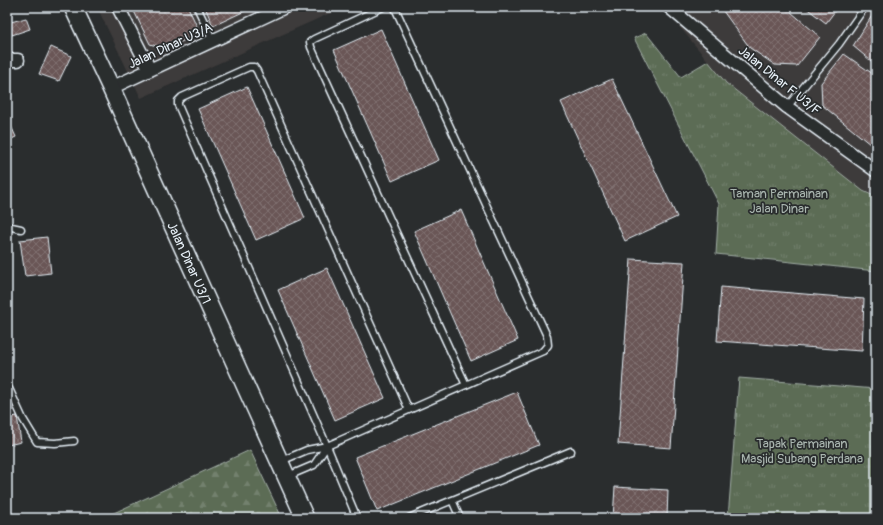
<svg xmlns="http://www.w3.org/2000/svg" width="883" height="525" viewBox="0 0 883 525" font-family="Pangolin,sans-serif">
	<style>
		.built { fill: #3d3a3a }
		.forest { fill: url(#forest-firs); stroke: #a2aea6 }
		.park { fill: url(#park-tufts); stroke: #a2aea6 }
		.building { fill: url(#building-cross-hatch); stroke: #e8f1f8 }
		.lines { fill: none; stroke-linecap: round; stroke-linejoin: round }
		.lane-casing { stroke: #e8f1f8; stroke-width: 9 }
		.street-casing { stroke: #e8f1f8; stroke-width: 15 }
		.secondary-casing { stroke: #e8f1f8; stroke-width: 20 }
		.lane { stroke: #2a2d2e; stroke-width: 6 }
		.street { stroke: #2a2d2e; stroke-width: 12 }
		.secondary { stroke: #2a2d2e; stroke-width: 17 }
		.labels { text-anchor: middle; stroke-width: 3.5; stroke-linejoin: round; paint-order: stroke }
		.street-label { font-size: 13px; fill: #e8f1f8; stroke: #2a2d2e }
		.park-label { font-size: 13px; fill: #a9b5af; stroke: #2a2d2e }
	</style>
	<defs>
		<pattern id="forest-firs" width="22" height="20" patternUnits="userSpaceOnUse"><rect width="22" height="20" fill="#5c6c55"/><path d="M5 1l3.5 6h-7zM16 11l3.5 6h-7z" fill="#73816e"/></pattern>
		<pattern id="park-tufts" width="24" height="20" patternUnits="userSpaceOnUse"><rect width="24" height="20" fill="#5c6c55"/><path d="M3 7l-1-3M5 7V3M7 7l1-3M15 17l-1-3M17 17v-4M19 17l1-3" fill="none" stroke="#73816e"/></pattern>
		<pattern id="building-cross-hatch" width="8" height="8" patternUnits="userSpaceOnUse"><rect width="8" height="8" fill="#6a5756"/><path d="M0 0l8 8M0 8l8-8" fill="none" stroke="#7f706f"/></pattern>
	</defs>
	<rect width="100%" height="100%" fill="#2a2d2e"/>
	<filter id="ink" filterUnits="userSpaceOnUse"><feTurbulence type="fractalNoise" baseFrequency=".025" numOctaves="2"/><feDisplacementMap in="SourceGraphic" scale="8" xChannelSelector="R" yChannelSelector="G"/><feConvolveMatrix kernelMatrix="1 2 1 2 8 2 1 2 1" color-interpolation-filters="sRGB"/></filter>
	<g filter="url(#ink)">
		<path class="built" d="M97 7H344L141 98Z
			M663 7H876V196L863 191 725 83 708 61Z"/>
		<path class="forest" d="M250 450 282 518H103Z"/>
		<path class="park" d="M646 33 681 77 708 61 726 83 863 191 876 197V271L716 254 719 204 634 38Z
			M739 378 876 389V518H728Z"/>
		<path class="building" d="M132 7H188L200 33 166 49 150 44Z
			M205 7H249L247 10 213 26Z
			M720 7H787L791 12 820 37 797 66 775 65 750 48Z
			M805 7H838L826 23Z
			M876 13V65L853 46 873 14Z
			M26 18 30 29 12 35 7 23Z
			M381 29 439 160 392 181 334 50Z
			M51 47 71 56 59 81 39 74Z
			M844 54 876 76V149L822 105 821 83Z
			M612 79 677 217 625 241 561 102Z
			M247 87 305 218 256 240 198 109Z
			M7 117 16 137 7 141Z
			M461 210 518 340 471 361 414 231Z
			M47 237 51 273 25 276 20 240Z
			M631 259 684 262 671 448 618 444Z
			M327 268 385 398 335 420 278 290Z
			M721 287 864 299 862 351 717 341Z
			M517 392 539 445 377 511 355 457Z
			M17 416 21 442 8 445 7 440V418Z
			M615 487 668 490 667 518H613Z"/>
		<g class="lines">
			<defs>
				<path id="lane" d="M197 7 213 41
					M383 7 314 39 310 42 311 47 466 385
					M787 107 839 44 865 7
					M7 226 21 229
					M7 384 23 419 37 442 55 443 74 441
					M281 461 307 450 327 446 543 351 548 345 547 336 395 8 394 7
					M288 476 314 465 327 446
					M452 500 460 518
					M357 518 327 446 178 105V101L182 97 249 67H254L257 71 409 410
					M409 518 571 451"/>
				<path id="street" d="M118 7 150 70
					M669 7 787 107 876 171
					M7 60H18
					M111 88 285 7"/>
				<g id="secondary">
					<path id="s1" d="M73 7 111 88 305 518"/>
				</g>
			</defs>
			<use href="#lane" class="lane-casing"/>
			<use href="#street" class="street-casing"/>
			<use href="#secondary" class="secondary-casing"/>
			<use href="#lane" class="lane"/>
			<use href="#street" class="street"/>
			<use href="#secondary" class="secondary"/>
		</g>
	</g>
	<g class="labels">
		<g class="street-label">
			<text transform="translate(170 45) rotate(-25)" y="5">Jalan Dinar U3/A</text>
			<text transform="translate(780 80) rotate(39)" y="5">Jalan Dinar F U3/F</text>
			<text dy="5" stroke="none"><textPath href="#s1" startOffset="281">Jalan Dinar U3/1</textPath></text>
		</g>
		<g class="park-label">
			<text x="779" y="198">Taman Permainan<tspan x="779" dy="15">Jalan Dinar</tspan></text>
			<text x="802" y="448">Tapak Permainan<tspan x="802" dy="15">Masjid Subang Perdana</tspan></text>
		</g>
	</g>
	<rect width="883" height="525" fill="none" stroke="#2a2d2e" stroke-width="24"/>
	<rect x="12" y="12" width="859" height="501" fill="none" stroke="#e8f1f8" stroke-width="1.5" filter="url(#ink)"/>
</svg>
